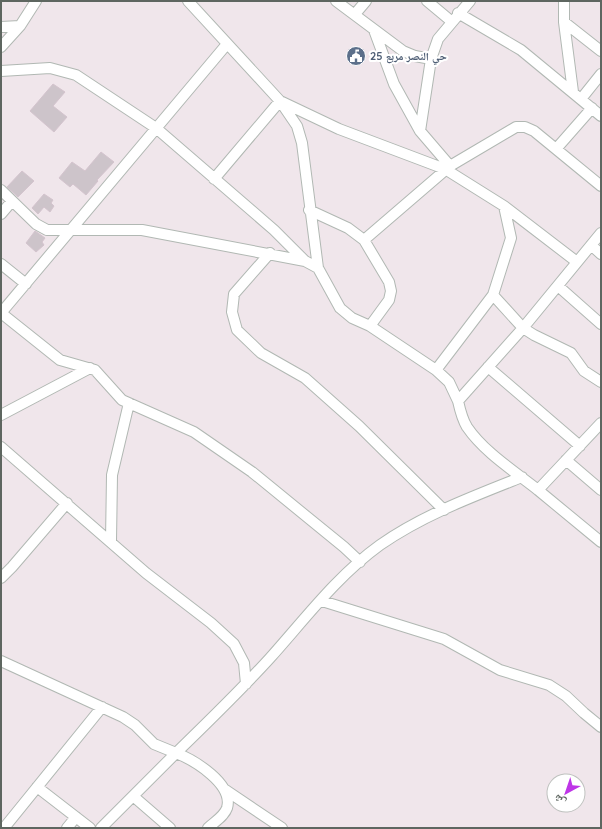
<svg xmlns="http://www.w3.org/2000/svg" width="602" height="829" viewBox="0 0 602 829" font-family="Quicksand,'Noto Naskh Arabic',sans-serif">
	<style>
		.building { fill: #cdc4ca; stroke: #d4c4ce }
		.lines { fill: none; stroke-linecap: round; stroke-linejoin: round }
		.minor-casing { stroke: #b1b8b3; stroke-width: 12 }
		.minor { stroke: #fff; stroke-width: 10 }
		.labels { text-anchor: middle; stroke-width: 4; stroke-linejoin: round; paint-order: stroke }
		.service-label { font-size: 11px; font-weight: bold; fill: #4e5e75; stroke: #fff; text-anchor: start }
	</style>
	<rect width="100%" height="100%" fill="#f0e6eb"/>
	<path class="building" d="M53 84 65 92 53 106 67 117 54 132 30 111Z
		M101 152 114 162 97 180 98 181 86 195 73 184 70 187 59 178 72 162 85 171Z
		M22 171 34 181 18 197 7 187Z
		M44 194 53 200 51 203 54 206 50 212 44 207 38 214 32 208Z
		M35 231 45 238 42 242 44 245 36 252 26 243Z"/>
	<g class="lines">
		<defs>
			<path id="minor" d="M188 1 280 101 297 126 302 143 318 268
				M336 1 403 51 415 56 431 59
				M427 1 451 21
				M564 1V22L573 92
				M458 13 521 50 601 116
				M355 14 366 1
				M564 22 601 51
				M1 27 20 26
				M227 44 1 313 60 360 95 370 122 400 194 432 252 472 344 547 360 562
				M1 47 20 26 36 1
				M1 71 50 68 76 75 156 128 274 230 305 261
				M581 99 601 74
				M420 131 431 59 438 39 470 1
				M556 149 592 108
				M450 166 516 127H525L534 131 601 186
				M214 179 280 101 339 129 445 169 504 206 577 262
				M1 190 36 224 47 230H142L305 261 318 268 340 308 352 318 370 326 436 370 449 382 458 401
				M309 210 348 228 364 240 389 282 391 291 389 300 370 326
				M1 214 12 201
				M364 240 450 166 420 131 394 84 374 30
				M591 245 601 254
				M270 253 234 294 232 312 237 330 261 353 305 378 359 426 444 510
				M1 264 26 284
				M558 286 601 324
				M493 295 523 328 534 335 571 353 584 371 601 382
				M488 367 580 446
				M436 370 493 295 511 238 504 206
				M1 415 90 368
				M601 423 538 490 601 542
				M1 447 146 573 211 623 234 644 244 663 246 684
				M566 460 601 490
				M538 490C514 471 484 452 467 427 462 419 460 410 458 401L523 328 601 233
				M111 541 112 475 129 403
				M1 578 12 567 67 503
				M322 601 444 639 500 670 549 685 566 696 584 713 601 727
				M1 661 123 717 135 725 154 744 176 753 101 828
				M37 787 90 828
				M224 789 282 828
				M133 796 170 828
				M4 828 102 707
				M67 828 76 817
				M208 828C214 822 224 817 227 808 234 784 194 760 176 753 208 722 240 691 270 658 305 619 337 576 380 545 423 515 474 496 522 477"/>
		</defs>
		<use href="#minor" class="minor-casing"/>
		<use href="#minor" class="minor"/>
	</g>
	<defs>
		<symbol id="civic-disc" viewBox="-11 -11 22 22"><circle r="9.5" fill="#5c6f8a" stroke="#fff"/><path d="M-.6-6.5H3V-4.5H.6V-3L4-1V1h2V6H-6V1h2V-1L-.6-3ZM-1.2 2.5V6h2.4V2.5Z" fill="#fff"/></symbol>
	</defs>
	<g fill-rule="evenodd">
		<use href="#civic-disc" x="345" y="45" width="22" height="22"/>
	</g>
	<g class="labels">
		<g class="service-label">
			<text x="370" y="60">حي النصر مربع 25</text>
		</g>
	</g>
	<rect width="602" height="829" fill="none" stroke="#5e6660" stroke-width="4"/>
	<g transform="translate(566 793) rotate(220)"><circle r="19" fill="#ffffff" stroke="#bfc2bf"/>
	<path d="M0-3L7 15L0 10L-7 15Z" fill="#be35e7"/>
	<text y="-6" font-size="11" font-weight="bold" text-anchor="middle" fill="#5e6660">ش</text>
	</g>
</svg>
